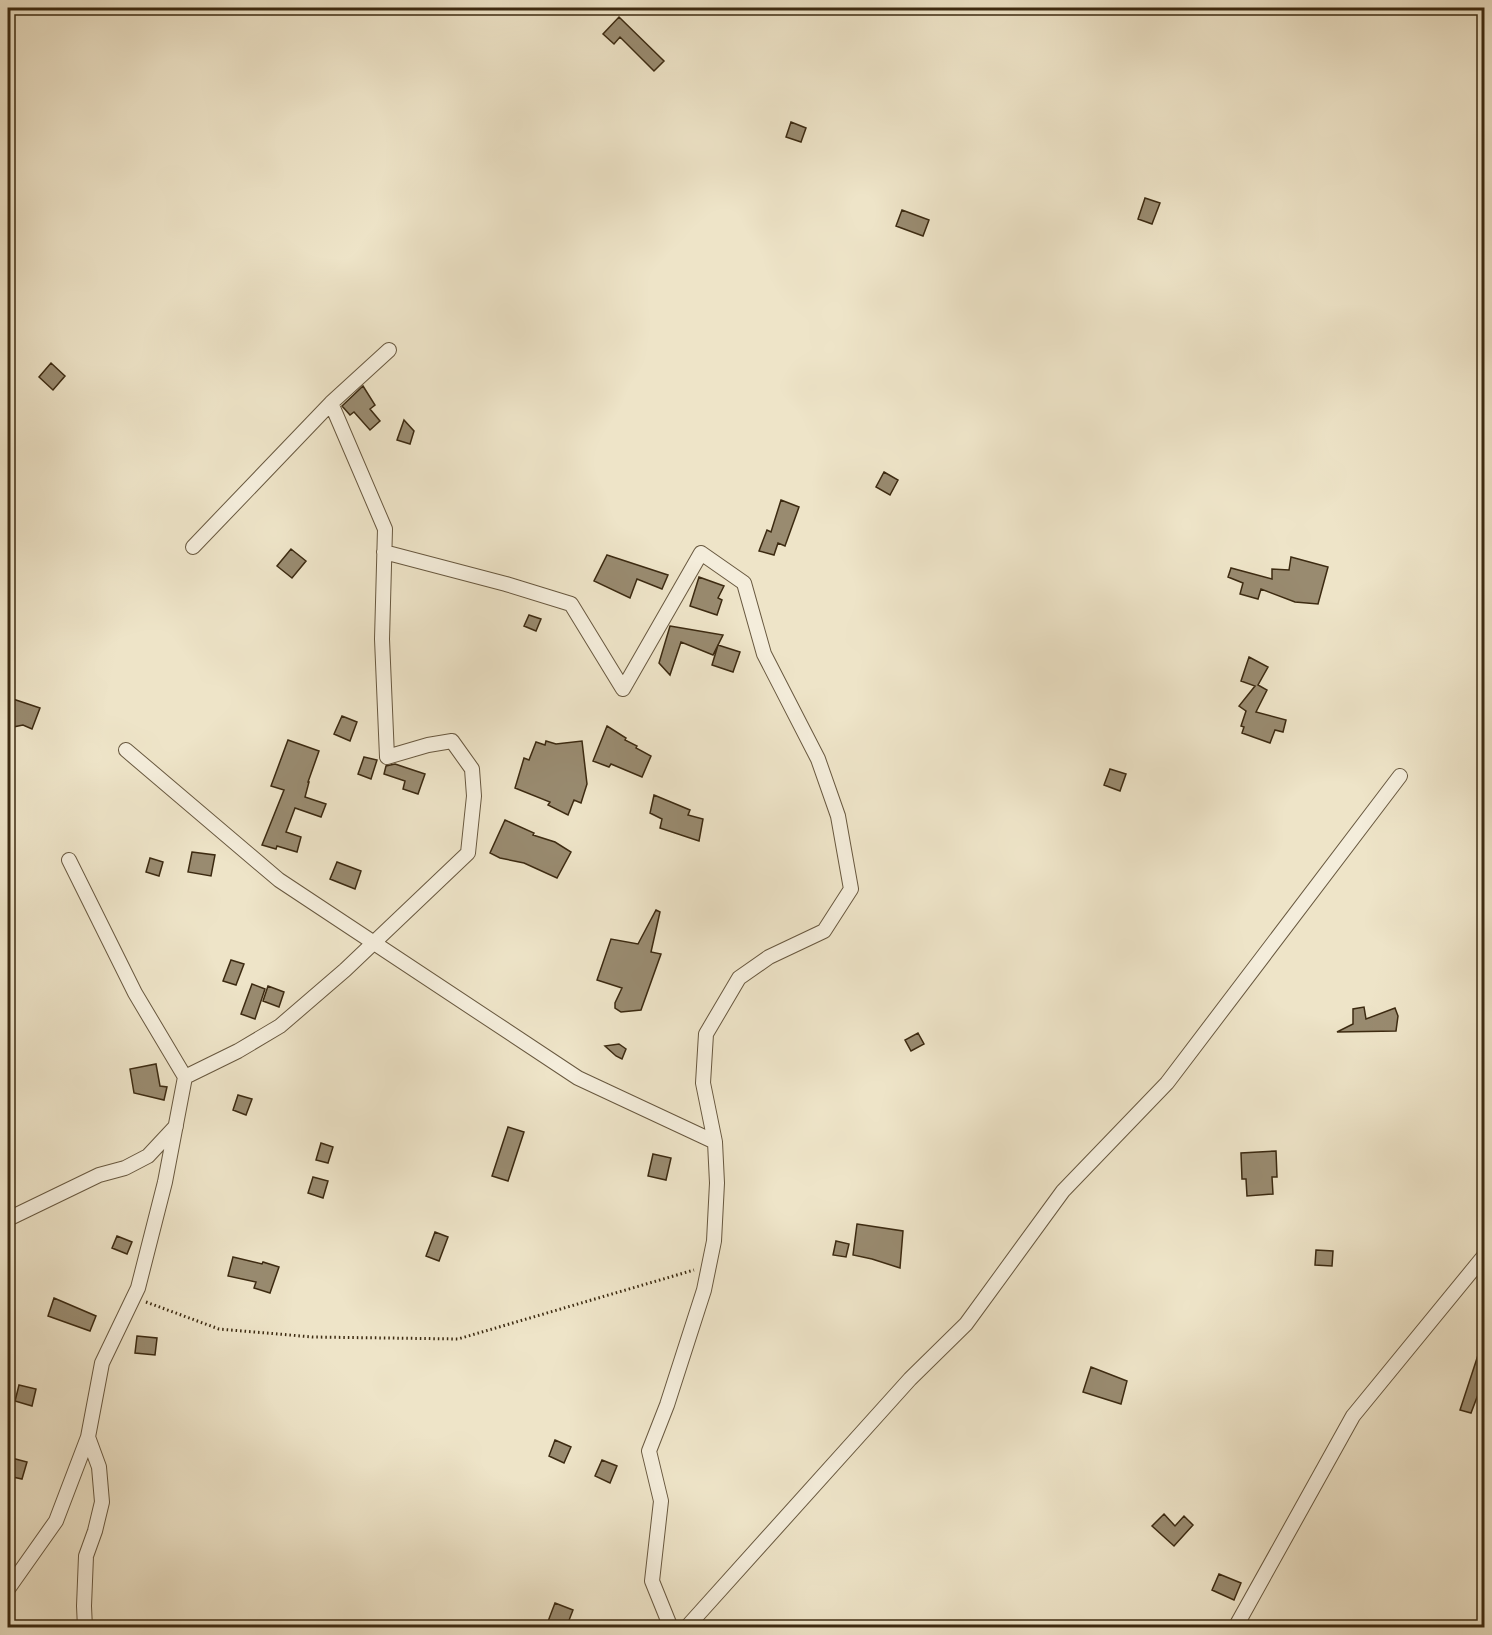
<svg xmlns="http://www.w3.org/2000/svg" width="1492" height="1635" viewBox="0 0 1492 1635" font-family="'IM FELL French Canon',serif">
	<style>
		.building { fill: #998b70; stroke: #3c2a11; stroke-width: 1.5 }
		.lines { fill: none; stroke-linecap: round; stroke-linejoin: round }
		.minor-casing { stroke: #68583f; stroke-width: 16 }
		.path { stroke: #3c2a11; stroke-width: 3; stroke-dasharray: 1.5 3; stroke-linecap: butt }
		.minor { stroke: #f4eddb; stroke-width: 14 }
	</style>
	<rect width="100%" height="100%" fill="#eee4c8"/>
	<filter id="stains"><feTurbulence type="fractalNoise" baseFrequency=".00333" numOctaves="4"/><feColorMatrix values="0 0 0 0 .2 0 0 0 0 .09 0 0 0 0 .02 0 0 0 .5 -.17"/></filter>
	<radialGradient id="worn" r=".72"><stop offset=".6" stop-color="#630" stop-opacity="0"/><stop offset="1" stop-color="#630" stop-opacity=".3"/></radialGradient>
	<path class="building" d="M619 17 664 61 654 71 620 37 614 44 603 34Z
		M791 122 806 128 801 142 786 137Z
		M1145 198 1160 203 1152 224 1138 219Z
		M902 210 929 220 923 236 896 226Z
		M51 363 65 376 53 390 39 377Z
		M363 386 375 405 370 409 380 421 370 430 354 412 350 415 342 406Z
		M404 420 414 431 410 444 397 440Z
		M884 472 898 480 890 495 876 487Z
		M781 500 799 507 785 546 778 543 774 555 759 551 767 530 771 532Z
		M291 549 306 561 292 578 277 566Z
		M607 555 668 575 662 589 637 579 630 598 594 581Z
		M1291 557 1328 567 1318 604 1295 602 1261 589 1258 599 1240 594 1243 583 1228 577 1231 568 1272 579V569L1289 570Z
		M699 577 724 586 718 598 722 600 717 615 690 606Z
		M529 615 541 619 536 631 524 626Z
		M670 626 723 635 713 655 681 642 670 675 659 663Z
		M718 645 740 652 733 672 712 665Z
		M1249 657 1268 667 1258 685 1267 690 1256 712 1286 720 1283 732 1275 730 1270 743 1242 733 1244 727 1241 726 1246 711 1239 706 1255 686 1241 681Z
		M13 699 40 708 32 729 23 725 13 727 10 708Z
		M342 716 357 722 350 741 334 734Z
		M607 726 626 738 625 740 637 746 636 748 651 756 642 777 611 764 609 767 593 761Z
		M288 740 319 751 308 782H309L305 797 326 804 321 817 295 808 286 832 301 837 297 852 277 846 276 849 262 845 284 790 271 786Z
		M546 741 556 744 582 741 587 784 581 803 574 800 568 815 548 805 550 802 515 788 524 758 529 760 536 742 545 745Z
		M364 757 377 760 371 779 358 774Z
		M395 764 425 774 418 794 403 789 405 781 384 774 386 766Z
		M1110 769 1126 774 1120 791 1104 785Z
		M654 795 690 810 688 815 703 819 699 841 660 828 662 819 650 813Z
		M505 820 534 833 533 835 555 842 571 852 557 878 524 863 500 858 490 853Z
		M192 852 215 855 211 876 188 872Z
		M150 858 163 862 159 876 146 872Z
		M337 862 361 871 355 889 330 879Z
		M656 910 660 912 651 952 661 954 641 1010 621 1012 615 1008V1003L622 988 597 980 611 939 638 944Z
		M231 960 244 964 236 985 223 981Z
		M252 984 265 989 255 1019 241 1014Z
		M268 986 284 992 279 1007 263 1001Z
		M1364 1007 1366 1019 1395 1008 1398 1016 1396 1031 1337 1032 1353 1024V1009Z
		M918 1033 924 1044 911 1051 905 1040Z
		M619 1044 626 1049 622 1059 616 1056 605 1046Z
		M156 1064 160 1086 167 1087 164 1100 134 1093 130 1069Z
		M238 1095 252 1099 246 1115 233 1110Z
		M508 1127 524 1132 508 1181 492 1176Z
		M321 1143 333 1147 328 1163 316 1160Z
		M1276 1151 1277 1177H1272L1273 1194 1247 1196 1246 1179H1242L1241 1153Z
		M653 1154 671 1158 666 1180 648 1176Z
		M313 1177 328 1181 323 1198 308 1193Z
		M857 1224 903 1231 900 1268 872 1259 853 1255Z
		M435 1232 448 1237 439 1261 426 1256Z
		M117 1236 132 1242 127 1254 112 1248Z
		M836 1241 849 1244 846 1257 833 1255Z
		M1316 1250 1333 1251 1332 1266 1315 1265Z
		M233 1257 262 1264 263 1262 279 1267 270 1293 254 1288 256 1282 228 1276Z
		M54 1298 96 1316 90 1331 48 1316Z
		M137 1336 157 1338 155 1355 135 1353Z
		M1482 1343 1485 1344V1376L1471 1413 1460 1410Z
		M1091 1367 1127 1381 1121 1404 1083 1392Z
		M19 1385 36 1389 32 1406 15 1401Z
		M555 1440 571 1447 564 1463 549 1456Z
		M8 1457 27 1462 22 1479 8 1476Z
		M602 1460 617 1466 610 1483 595 1476Z
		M1164 1514 1175 1526 1184 1516 1193 1525 1174 1546 1152 1526Z
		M1219 1574 1241 1583 1234 1600 1212 1590Z
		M555 1603 573 1610 566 1628H559L547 1624Z"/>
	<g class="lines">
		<defs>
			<path id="minor" d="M331 403 389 350
				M384 552 506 584 571 604 623 689 701 553 744 583 764 654 818 759 838 816 851 889 824 931 769 957 739 978 706 1034 703 1083 715 1142 717 1183 714 1241 704 1290 667 1405 649 1451 661 1501 652 1581 671 1628
				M126 750 279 880 578 1078 715 1142
				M69 860 135 993 185 1077 165 1182 138 1288 102 1363 88 1437 99 1467 102 1502 95 1531 86 1556 84 1606 85 1628
				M185 1077 238 1051 280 1026 345 970 468 853 474 796 472 769 452 741 428 745 387 757 382 639 385 529 331 403 193 547
				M8 1219 99 1175 125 1168 148 1156 176 1126
				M8 1589 56 1521 88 1437
				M686 1628 910 1379 966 1324 1063 1191 1167 1083 1400 776
				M1235 1628 1353 1416 1484 1256"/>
		</defs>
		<use href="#minor" class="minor-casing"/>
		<path class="path" d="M146 1302 219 1329 313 1337 458 1339 694 1270"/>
		<use href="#minor" class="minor"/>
	</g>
	<rect width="1492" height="1635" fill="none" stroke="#eee4c8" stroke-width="30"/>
	<rect x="9" y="9" width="1474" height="1617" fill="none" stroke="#3c2a11" stroke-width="3"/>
	<rect x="15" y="15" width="1462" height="1605" fill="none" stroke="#3c2a11" stroke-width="1.5"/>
	<rect width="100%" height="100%" filter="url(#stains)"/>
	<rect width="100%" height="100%" fill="url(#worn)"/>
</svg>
